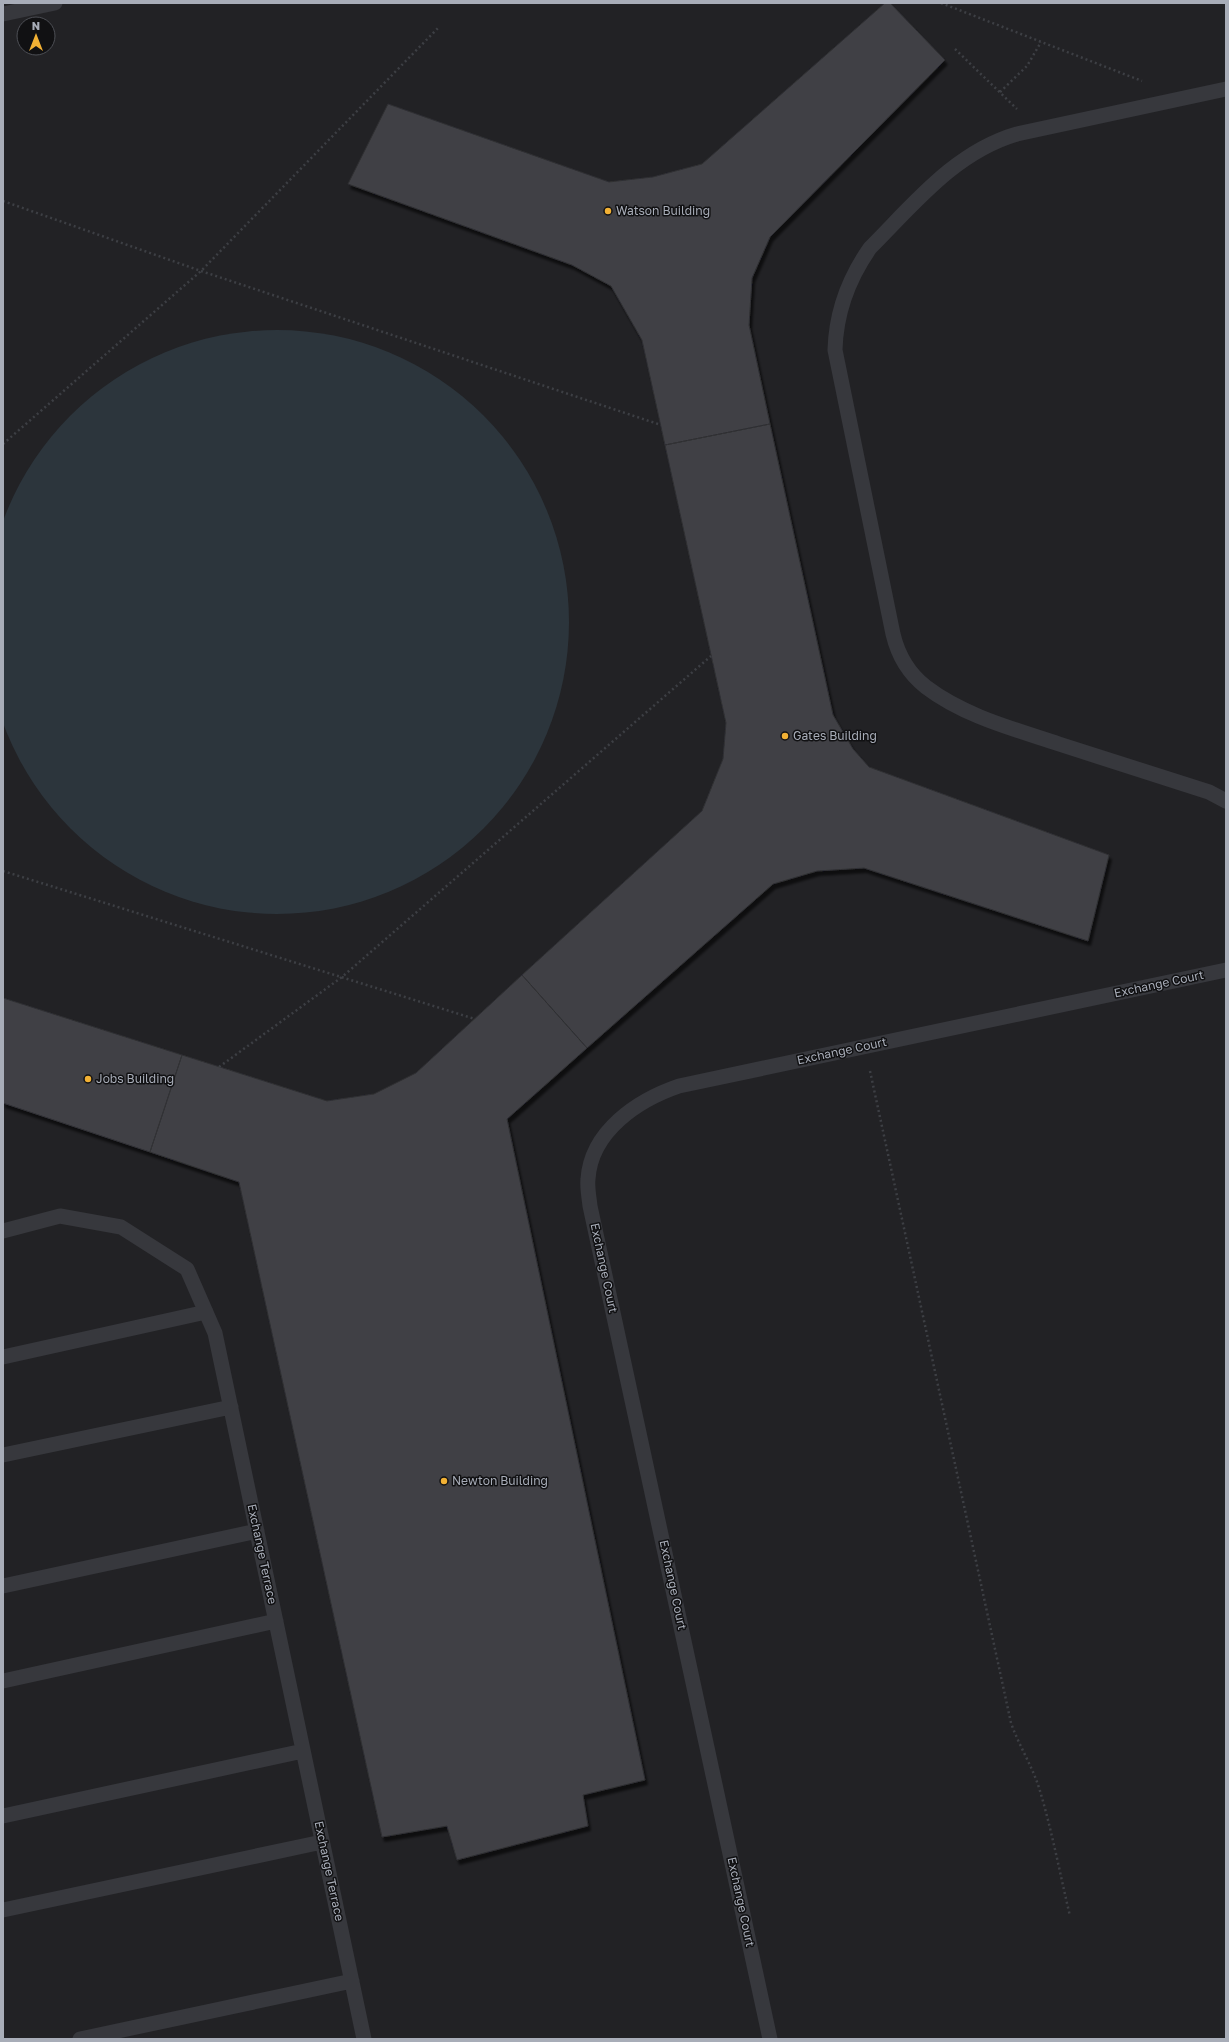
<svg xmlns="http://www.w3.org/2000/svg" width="1229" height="2042" viewBox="0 0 1229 2042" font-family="'Golos Text',sans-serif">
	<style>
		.built { fill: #222225; fill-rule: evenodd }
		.water { fill: #2c353c }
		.building { fill: #404145; stroke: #303034; filter: url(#shadow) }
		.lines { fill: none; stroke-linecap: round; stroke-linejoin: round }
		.path { stroke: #3d3f44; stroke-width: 2.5; stroke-dasharray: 2 3; stroke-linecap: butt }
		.service { stroke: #37383d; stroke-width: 15 }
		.poi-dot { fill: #f2b134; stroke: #111113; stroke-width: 1.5 }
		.labels { text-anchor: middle; stroke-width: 3; stroke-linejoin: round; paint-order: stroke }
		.poi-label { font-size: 12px; fill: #a8adb8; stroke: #111113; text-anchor: start }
		.street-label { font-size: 12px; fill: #a8adb8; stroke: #111113 }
	</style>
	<defs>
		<filter id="shadow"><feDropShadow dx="2.5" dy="4.5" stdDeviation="1" flood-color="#0009"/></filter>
	</defs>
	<rect width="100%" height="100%" fill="#161618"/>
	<path class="built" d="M3 3H1226V2039H3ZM24 24H48V48H24Z"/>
	<path class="water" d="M-15 622a292 292 0 1 1 584 0a292 292 0 1 1-584 0Z"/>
	<path class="building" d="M885 3H890L945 60 770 237 752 278 749 325 770 424 665 445 642 340 611 286 572 265 348 184 388 104 609 182 653 177 702 164Z
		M770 424 833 715 853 749 869 767 1109 855 1088 941 864 868 817 871 773 884 587 1048 522 975 702 811 723 759 726 723 665 445Z
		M522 975 587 1048 507 1119 645 1780 583 1795 588 1826 457 1860 447 1826 382 1837 239 1182 150 1152 182 1055 327 1101 374 1094 416 1073Z
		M3 998 182 1055 150 1152 3 1103Z"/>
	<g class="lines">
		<path class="path" d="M941 3 1142 81
			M955 49 1017 109
			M1000 92 1027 66 1041 42
			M3 201 201 271 661 425
			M3 444 201 271 438 28
			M3 871 475 1019
			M219 1067 342 977 711 656
			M870 1071 1011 1723C1019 1746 1033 1767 1040 1791 1052 1831 1060 1874 1070 1916"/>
		<path class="service" d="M3 14 55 3
			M1226 89 1017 134C955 152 914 204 870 248 849 278 836 313 835 350L893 634C898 655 908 673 926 687 964 716 1014 729 1059 744 1109 760 1159 776 1209 792L1226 801
			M3 1231 60 1216 121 1227 187 1269 215 1333 364 2039
			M3 1357 206 1312
			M3 1455 231 1407
			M3 1586 257 1531
			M3 1681 276 1621
			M3 1816 303 1751
			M3 1910 322 1842
			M80 2039 352 1981
			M770 2039 590 1206C589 1197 587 1187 588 1179 591 1131 638 1100 679 1086L1226 970"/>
	</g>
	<g class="poi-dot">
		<circle cx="608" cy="211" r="4"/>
		<circle cx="785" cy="736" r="4"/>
		<circle cx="88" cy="1079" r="4"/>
		<circle cx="444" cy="1481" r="4"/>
	</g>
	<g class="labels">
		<g class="poi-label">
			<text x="616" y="215">Watson Building</text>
			<text x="793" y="740">Gates Building</text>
			<text x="96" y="1083">Jobs Building</text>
			<text x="452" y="1485">Newton Building</text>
		</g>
		<g class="street-label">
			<text transform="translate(1159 984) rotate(-12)" y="4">Exchange Court</text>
			<text transform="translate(842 1051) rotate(-12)" y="4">Exchange Court</text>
			<text transform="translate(604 1268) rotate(78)" y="4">Exchange Court</text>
			<text transform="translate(262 1554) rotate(78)" y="4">Exchange Terrace</text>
			<text transform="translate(673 1585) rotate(78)" y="4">Exchange Court</text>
			<text transform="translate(329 1871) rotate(78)" y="4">Exchange Terrace</text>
			<text transform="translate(741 1902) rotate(78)" y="4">Exchange Court</text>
		</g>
	</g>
	<rect width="1229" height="2042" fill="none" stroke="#a8adb8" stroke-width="8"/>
	<g transform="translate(36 36)"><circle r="19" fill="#111113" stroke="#4d4f55"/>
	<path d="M0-3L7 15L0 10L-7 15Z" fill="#f2b134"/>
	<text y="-6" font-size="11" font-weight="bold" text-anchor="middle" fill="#a8adb8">N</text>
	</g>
</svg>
